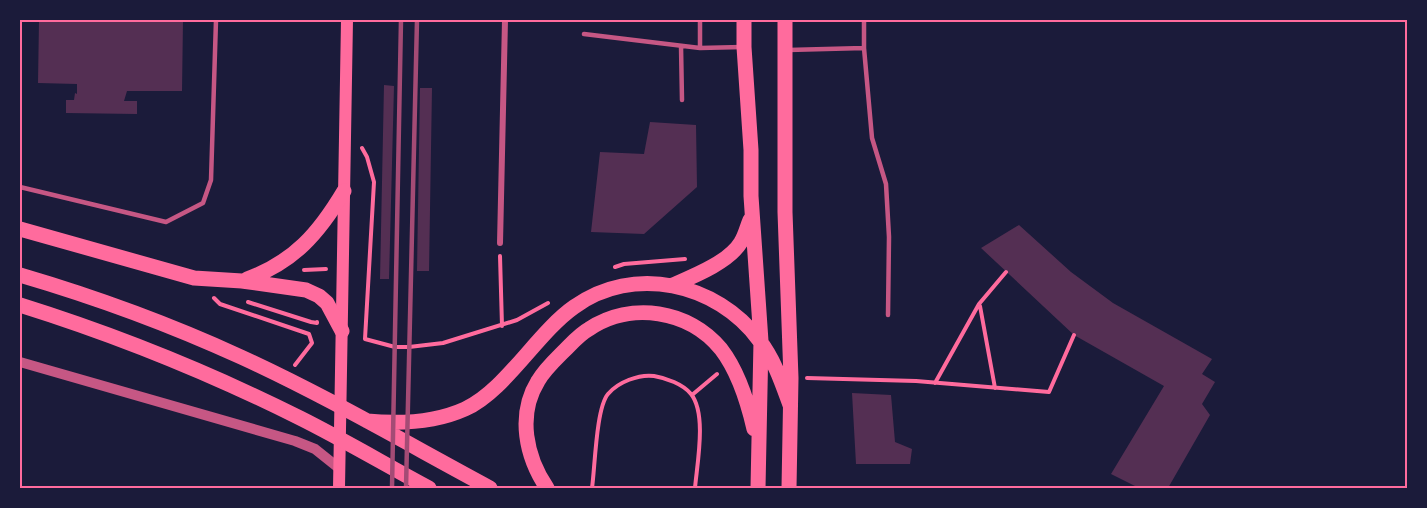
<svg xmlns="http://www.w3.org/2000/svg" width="1427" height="508" viewBox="0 0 1427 508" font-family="Ubuntu,sans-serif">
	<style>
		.building { fill: #542f53 }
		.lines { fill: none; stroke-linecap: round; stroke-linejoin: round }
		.path { stroke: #ff6b9d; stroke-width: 4 }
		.service { stroke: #c65784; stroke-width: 4.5 }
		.minor { stroke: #c65784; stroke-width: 6 }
		.tertiary { stroke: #c65784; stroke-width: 10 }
		.secondary { stroke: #ff6b9d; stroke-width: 12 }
		.primary { stroke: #ff6b9d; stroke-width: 15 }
		.rail { stroke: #a44b75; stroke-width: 4.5 }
		.neatline { fill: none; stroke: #ff6b9d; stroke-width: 2 }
	</style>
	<rect width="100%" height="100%" fill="#1b1b3a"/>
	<path class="building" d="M39 20H183L182 91H127L124 101H137V114L66 113V100H74L75 93 77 94V84L38 83Z
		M384 85 394 86 389 279H380Z
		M420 88H432L429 271H417Z
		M650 122 696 125 697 187 644 234 591 232 600 152 644 154Z
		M1019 225 1071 272 1113 303 1212 359 1202 374 1215 382 1202 404 1210 415 1168 488H1139L1111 474 1164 386 1074 335 981 248Z
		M852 393 891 395 895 442 912 449 910 464H856Z"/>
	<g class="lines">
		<path class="path" d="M362 148 367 157 374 182 365 339 395 347H409L443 343 517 320 548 303
			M500 256 502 326
			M615 267 624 264 685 259
			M304 270 326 269
			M214 298 220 304 309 334 312 343 295 365
			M248 302 311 322 317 323V322
			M980 306 995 388
			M807 378 916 381 1049 392 1074 335
			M935 383 979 304 1006 272
			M692 395 717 374
			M592 488C595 468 596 408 608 394 618 382 639 374 654 376 666 378 683 384 691 394 707 414 697 464 695 488"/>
		<path class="service" d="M864 20V48L872 138 886 184 889 237 888 315
			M584 34 700 48 742 47
			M681 46 682 100
			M700 48V20
			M788 50 864 48
			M20 187 166 222 203 203 211 180 216 20"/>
		<path class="minor" d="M500 243 505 20"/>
		<path class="tertiary" d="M20 362 295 441 315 449 340 469"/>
		<path class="secondary" d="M339 488 347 20"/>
		<path class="primary" d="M744 20V47L751 150V196L761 341 758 488
			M785 20V212L791 378 789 488
			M20 229 194 278 242 281 306 290 319 296 327 303 342 331
			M20 275C95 297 169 324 241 357 326 396 408 444 490 488
			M247 279C294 262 319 233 344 191
			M673 285C694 276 729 262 741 242 745 236 747 227 750 220
			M20 305C116 335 210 373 300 418 344 440 386 465 429 488
			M367 421C399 424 434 423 465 409 505 391 537 333 574 307 633 264 717 283 759 340 774 359 782 383 790 405
			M547 488C526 457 517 415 538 381 545 369 555 360 565 350 573 342 580 334 589 329 631 301 689 310 721 349 738 371 748 403 754 429"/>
		<path class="rail" d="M392 488 401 20
			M406 488 417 20"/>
	</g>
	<rect width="1427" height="508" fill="none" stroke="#1b1b3a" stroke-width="42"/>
	<rect x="21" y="21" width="1385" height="466" class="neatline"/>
</svg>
